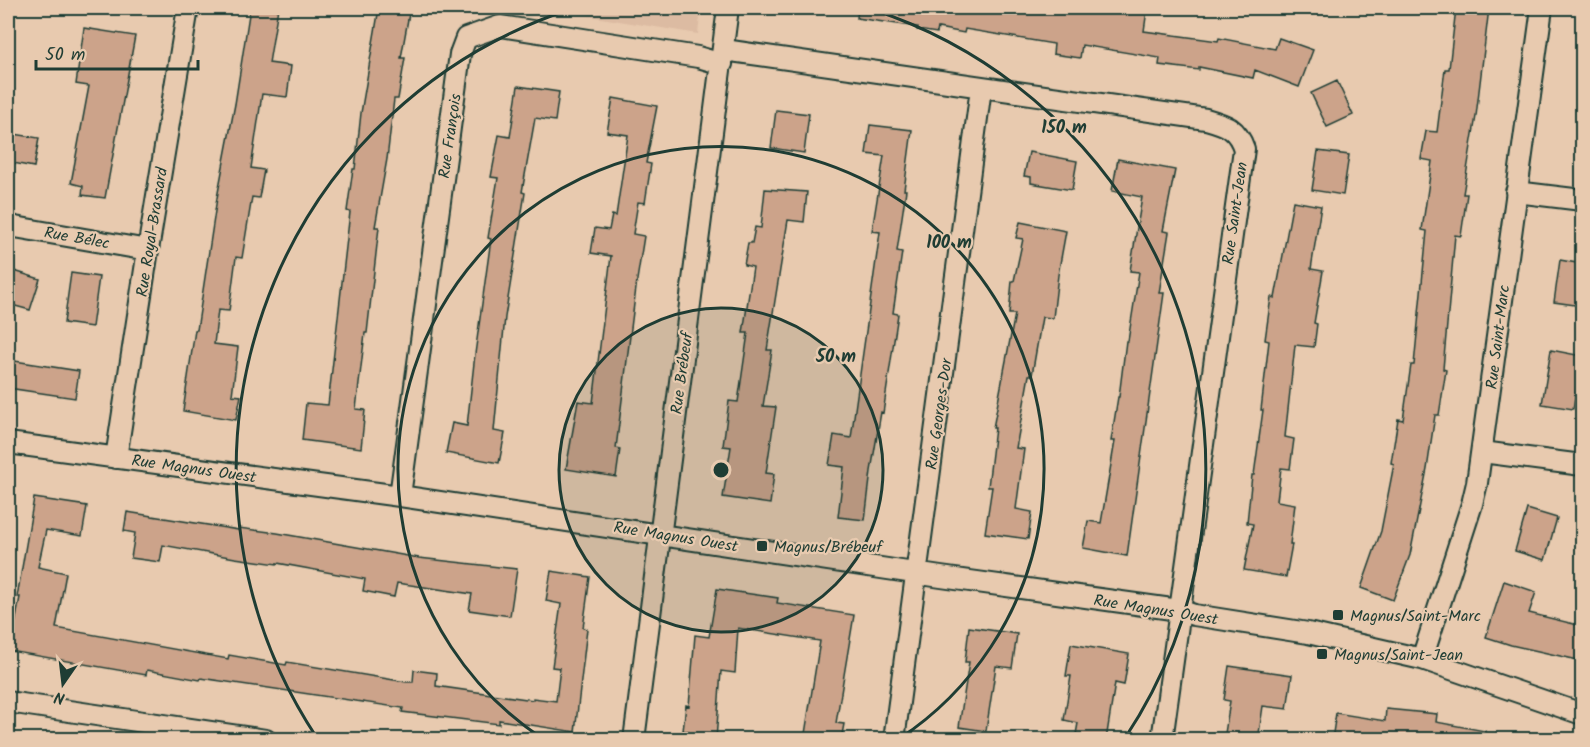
<svg xmlns="http://www.w3.org/2000/svg" width="1590" height="747" viewBox="0 0 1590 747" font-family="Kalam,sans-serif">
	<style>
		.built { fill: #dcbba2 }
		.building { fill: #cca38a; stroke: #1f3d34; stroke-width: 1.5 }
		.lines { fill: none; stroke-linecap: round; stroke-linejoin: round }
		.minor-casing { stroke: #1f3d34; stroke-width: 24 }
		.minor { stroke: #e8caaf; stroke-width: 20 }
		.ring { fill: none; stroke: #1f3d34; stroke-width: 3 }
		.poi-dot { fill: #1f3d34; stroke: #e8caaf; stroke-width: 2 }
		.labels { text-anchor: middle; stroke-width: 4.5; stroke-linejoin: round; paint-order: stroke }
		.street-label { font-size: 16px; fill: #1f3d34; stroke: #e8caaf }
		.poi-label { font-size: 16px; fill: #1f3d34; stroke: #e8caaf; text-anchor: start }
		.centre { fill: #1f3d34; stroke: #e8caaf; stroke-width: 3 }
		.ring-label { font-size: 18px; text-anchor: middle; font-weight: bold; fill: #1f3d34; stroke: #e8caaf; stroke-width: 4.5; stroke-linejoin: round; paint-order: stroke }
	</style>
	<rect width="100%" height="100%" fill="#e8caaf"/>
	<filter id="ink" filterUnits="userSpaceOnUse"><feTurbulence type="fractalNoise" baseFrequency=".0167" numOctaves="2"/><feDisplacementMap in="SourceGraphic" scale="12" xChannelSelector="R" yChannelSelector="G"/><feConvolveMatrix kernelMatrix="1 2 1 2 8 2 1 2 1" color-interpolation-filters="sRGB"/></filter>
	<g filter="url(#ink)">
		<path class="built" d="M540 8H701L698 34Z"/>
		<path class="building" d="M250 8H278L269 63 291 66 287 97 262 94 251 168 264 170 259 198 252 197 242 258 236 257 229 311 218 310 214 344 238 347 232 395 241 396 236 420 183 411 195 330H197L217 198 235 104Z
			M379 8H410L401 58H405L398 99H394L387 159 375 227H379L367 333H365L356 409 365 410 361 448 302 440 306 403 328 405 350 212 347 211 353 169H355L361 113Z
			M858 8H1029L1058 13 1059 8H1130L1147 10 1144 31 1218 41 1219 38 1275 49 1279 38 1313 50 1299 87 1255 70 1253 78 1199 67V70L1159 65 1160 58 1082 45 1080 58 1053 54 1054 44 965 29 964 33 938 28 937 33 917 30 918 27 857 18Z
			M1456 8H1489L1476 116 1463 194H1467L1461 236 1455 235 1443 369 1446 370 1439 415H1435L1427 469 1410 555 1393 600 1361 588 1381 531 1394 464 1391 463 1398 419 1403 420 1411 365H1414L1427 231 1422 230 1432 161 1421 159 1426 131 1437 132 1445 69H1449Z
			M84 28 135 36 105 198 82 195 83 186 71 183 89 86 76 84Z
			M1337 81 1353 115 1327 127 1311 93Z
			M518 86 559 92 555 121 535 118 522 192 525 193 505 317 494 431 505 433 499 463 446 453 452 423 467 426 475 354 491 239 488 238 498 178 491 177 499 135 510 137Z
			M613 98 657 106 646 163 651 164 645 203 638 202 633 234 644 236 637 280 616 448 620 449 616 477 566 469 578 401 593 403 611 256 591 253 595 228 609 230 612 215 616 216 628 135 607 132Z
			M776 110 809 114 804 153 771 148Z
			M870 125 912 130 904 190H906L897 251 902 252 893 313 898 314 883 413 881 412 871 471 865 520 838 517 844 467 829 465 834 435 851 438 880 232 872 231 884 156 866 154Z
			M8 133 39 138 34 167 8 162Z
			M1318 151 1349 155 1343 195 1312 190Z
			M1029 152 1077 161 1072 190 1031 183V177L1024 176Z
			M1118 159 1175 170 1163 231 1169 232 1159 293H1164L1127 556 1083 548 1088 521 1101 523 1115 441H1111L1118 397H1119L1126 341H1128L1139 272 1130 271 1142 197 1112 191Z
			M765 189 807 192 804 222 788 220 767 350H772L763 406 776 407 766 473 774 474 770 504 723 497 731 447 723 446 729 401 738 402 748 333H743L753 267 744 265 748 243H752L755 227 761 228Z
			M1293 201 1321 206 1311 269 1323 271 1314 323 1317 324 1314 347 1295 345 1285 437 1294 439 1290 469 1281 468 1277 501 1295 504 1290 544H1292L1286 577 1244 570 1253 524 1247 523 1252 475H1254L1263 410H1261L1269 341 1265 340 1271 297 1275 298Z
			M1020 222 1066 231 1058 275 1053 318 1042 317 1032 375H1029L1016 448 1024 449 1016 509 1032 512 1028 539 985 533 992 487H988L995 428H993L1015 314H1009L1012 281H1014L1023 239 1016 238Z
			M1560 260 1582 264V306L1554 302Z
			M8 269 40 279 30 310 8 304Z
			M71 273 99 277 92 327 64 323Z
			M1551 350 1582 356 1573 409 1542 404Z
			M8 360 79 371 75 398 8 388Z
			M34 498 87 506 82 536 46 530 38 567 66 573 56 628 228 659 229 655 286 665 287 662 406 682H413L414 670 437 673 436 686 533 700V698L556 701 560 668 552 667 561 604 546 601 551 571 590 577 583 628 587 629 575 732 499 720V724L402 712 403 708 201 678 200 680 147 670 146 675 10 651 20 597H17Z
			M1527 509 1557 518 1545 560 1515 551Z
			M127 512 239 530V528L277 533 419 558 517 569 510 616 469 610 472 594 397 583 394 597 363 591 365 579 277 563V564L235 558 163 545 160 562 131 558 135 533 124 531Z
			M1504 581 1536 592 1529 613 1582 626V640L1578 660 1511 645 1486 637Z
			M717 589 778 598 777 603 854 615 836 723 844 724 841 740H804L820 641 738 628 735 673 721 671 716 740H687L688 731H683L686 705 689 706 695 635 709 637Z
			M969 627 1017 634 1012 668 996 666 986 731 959 727 969 662H965Z
			M1071 644 1129 654 1124 685 1115 683 1106 740H1075L1078 723 1064 720 1071 676H1066Z
			M1229 666 1292 675 1287 709 1263 706 1258 740H1224L1230 701 1224 700Z
			M1386 709 1437 714 1436 722 1485 731 1484 740H1332L1336 713 1385 721Z"/>
		<g class="lines">
			<defs>
				<path id="minor" d="M724 50 1206 119C1227 125 1237 128 1244 149L1162 740
					M1516 192 1582 200
					M8 224 15 227 148 250
					M8 443 400 496 941 577 1179 610 1194 615 1308 633 1422 659 1582 714
					M1482 452 1582 465
					M116 458 148 250 188 8
					M400 496 460 54 466 38 500 26 698 57 722 64
					M1422 659 1472 504 1477 483 1542 8
					M8 702 266 740
					M634 740 728 8
					M894 740 981 88"/>
			</defs>
			<use href="#minor" class="minor-casing"/>
			<use href="#minor" class="minor"/>
		</g>
	</g>
	<circle cx="721" cy="470" r="162" fill="#1f3d34" fill-opacity=".12"/>
	<g class="ring">
		<circle cx="721" cy="470" r="162"/>
		<path d="M543 739A323 323 0 1 1 899 739"/>
		<path d="M317 738A485 485 0 0 1 571 9M871 9A485 485 0 0 1 1125 738"/>
	</g>
	<g class="poi-dot">
		<rect x="756" y="540" width="12" height="12" rx="3"/>
		<rect x="1332" y="609" width="12" height="12" rx="3"/>
		<rect x="1316" y="648" width="12" height="12" rx="3"/>
	</g>
	<g class="labels">
		<g class="street-label">
			<text transform="translate(449 136) rotate(-82)" y="6">Rue François</text>
			<text transform="translate(1234 213) rotate(-82)" y="6">Rue Saint-Jean</text>
			<text transform="translate(151 232) rotate(-81)" y="6">Rue Royal-Brassard</text>
			<text transform="translate(77 237) rotate(10)" y="6">Rue Bélec</text>
			<text transform="translate(1497 337) rotate(-83)" y="6">Rue Saint-Marc</text>
			<text transform="translate(681 373) rotate(-82)" y="6">Rue Brébeuf</text>
			<text transform="translate(938 414) rotate(-82)" y="6">Rue Georges-Dor</text>
			<text transform="translate(194 468) rotate(8)" y="6">Rue Magnus Ouest</text>
			<text transform="translate(676 536) rotate(9)" y="6">Rue Magnus Ouest</text>
			<text transform="translate(1156 609) rotate(9)" y="6">Rue Magnus Ouest</text>
		</g>
		<g class="poi-label">
			<text x="774" y="552">Magnus/Brébeuf</text>
			<text x="1350" y="621">Magnus/Saint-Marc</text>
			<text x="1334" y="660">Magnus/Saint-Jean</text>
		</g>
	</g>
	<circle cx="721" cy="470" r="9" class="centre"/>
	<g class="ring-label">
		<text x="1064" y="133">150 m</text>
		<text x="949" y="248">100 m</text>
		<text x="836" y="362">50 m</text>
	</g>
	<rect width="1590" height="747" fill="none" stroke="#e8caaf" stroke-width="30"/>
	<rect x="15" y="15" width="1560" height="717" fill="none" stroke="#1f3d34" stroke-width="2" filter="url(#ink)"/>
	<g transform="translate(63 684) rotate(194)" stroke="#e8caaf" stroke-width="4.5" paint-order="stroke">
	<path d="M0-4.5L10 22L0 15L-10 22Z" fill="#1f3d34"/>
	<text y="-9" font-size="16" font-weight="bold" text-anchor="middle" fill="#1f3d34">N</text>
	</g>
	<path d="M36 60v9h162v-9" fill="none" stroke="#1f3d34" stroke-width="3"/>
	<text x="45" y="60" font-size="18" fill="#1f3d34" stroke="#e8caaf" stroke-width="4.5" paint-order="stroke">50 m</text>
</svg>
